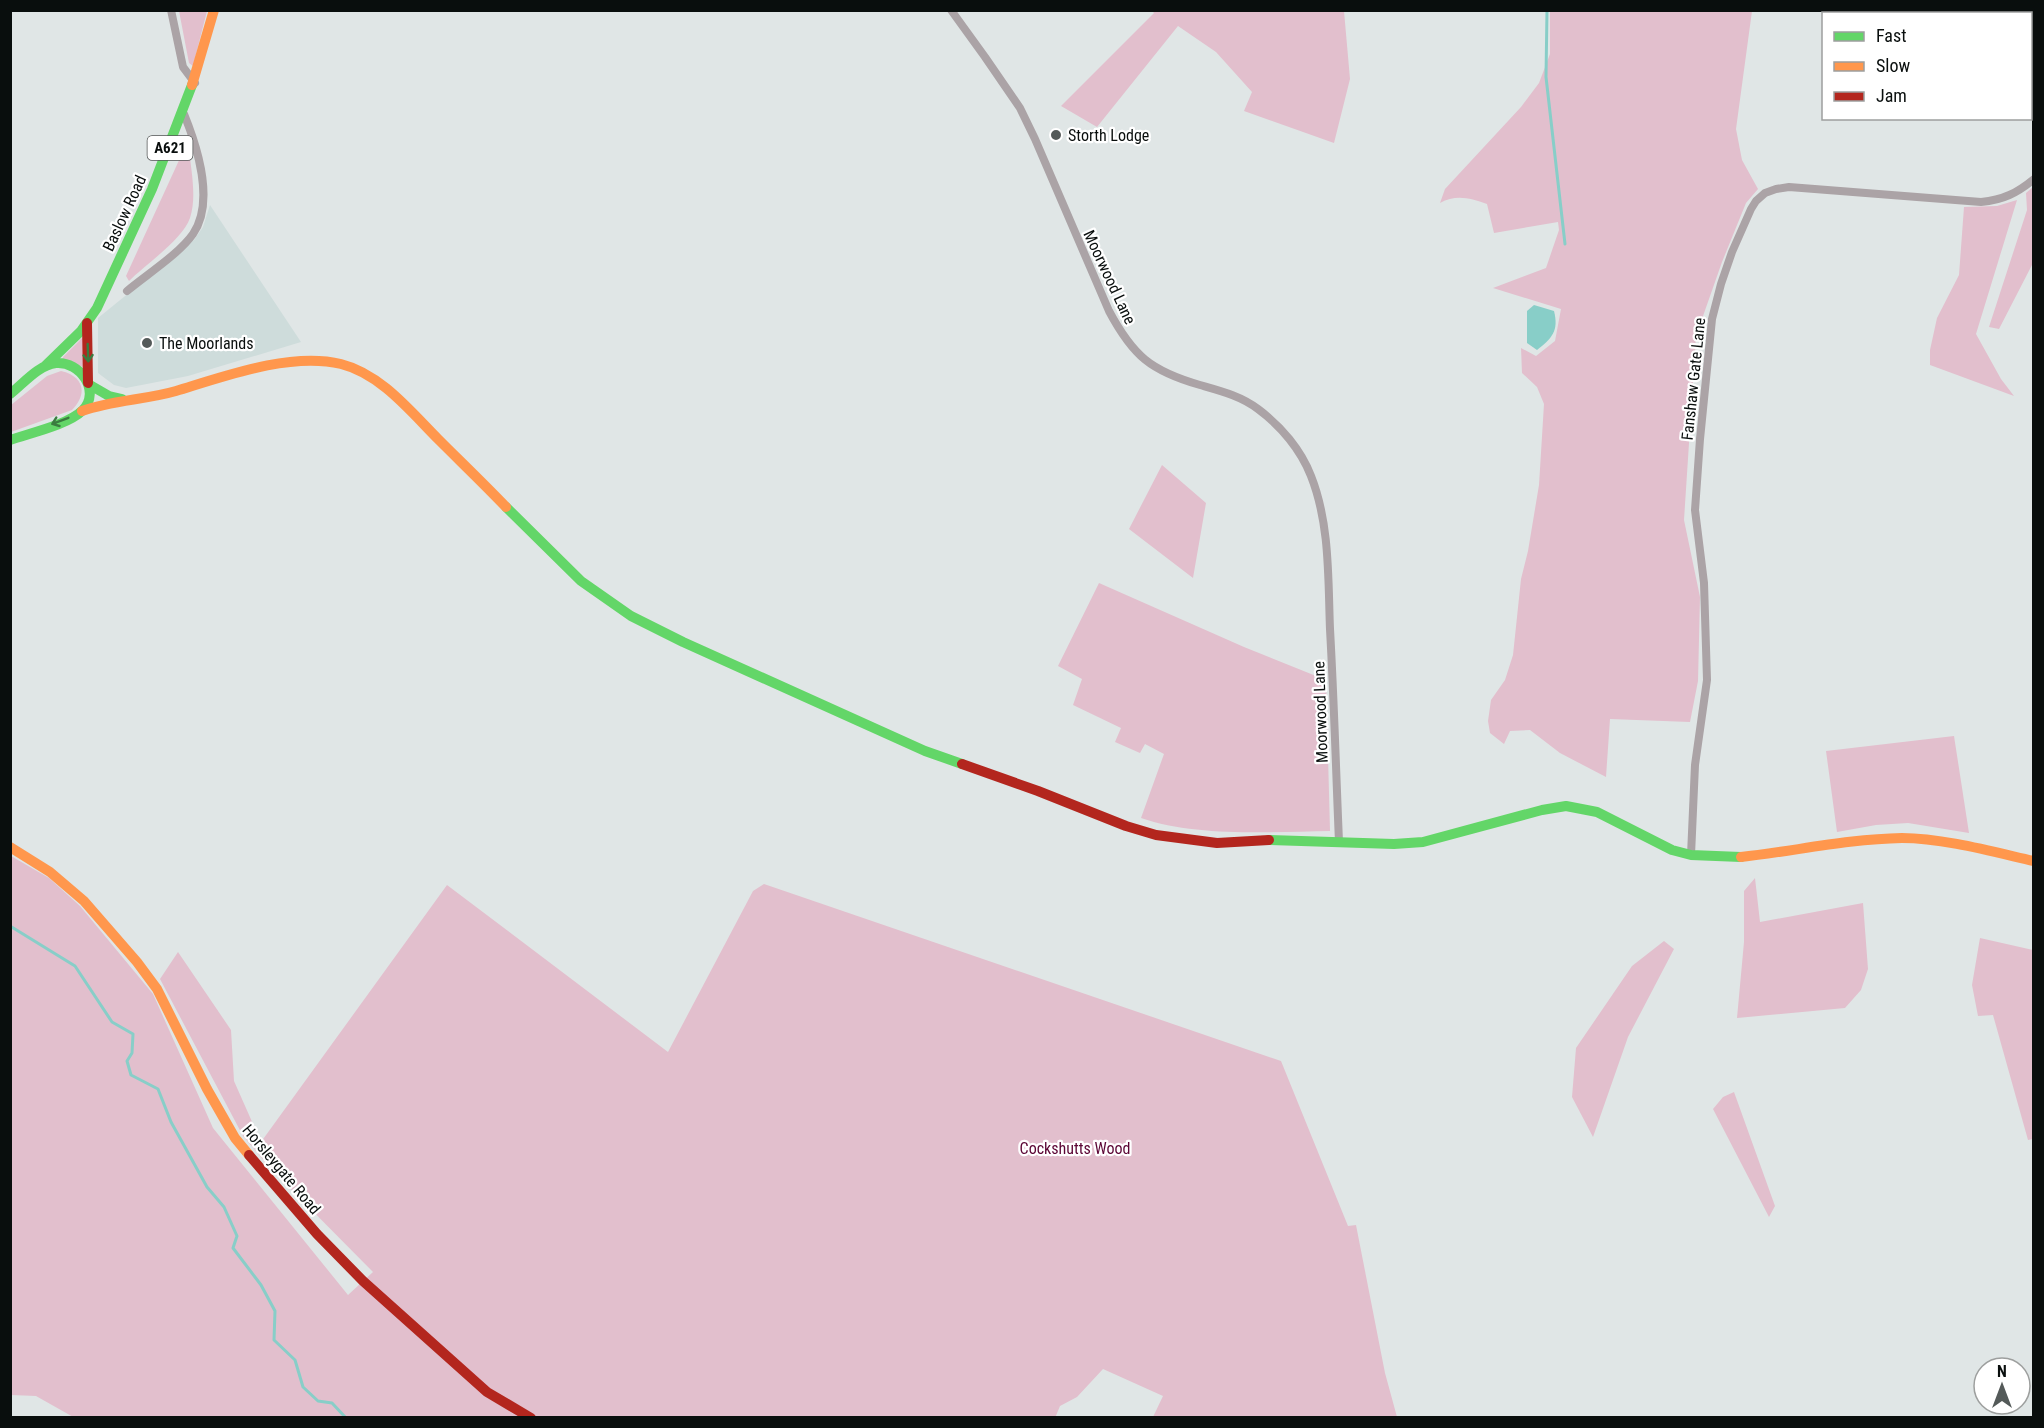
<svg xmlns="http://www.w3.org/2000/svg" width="2044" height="1428" viewBox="0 0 2044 1428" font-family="'Roboto Condensed',sans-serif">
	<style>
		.built { fill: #cedcdb }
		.green { fill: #e2bfcd }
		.water { fill: #88cec8 }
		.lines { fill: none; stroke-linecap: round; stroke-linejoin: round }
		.stream { stroke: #88cec8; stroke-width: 3 }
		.street { stroke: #aba3a6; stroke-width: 8 }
		.fast { stroke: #63d668; stroke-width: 10 }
		.slow { stroke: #ff974d; stroke-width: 10 }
		.jam { stroke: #b3261e; stroke-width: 10 }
		.oneway { stroke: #3a7c3f }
		.poi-dot { fill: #545a59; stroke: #fff; stroke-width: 2 }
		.labels { text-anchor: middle; stroke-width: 4.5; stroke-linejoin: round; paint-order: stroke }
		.shield { fill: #fff; stroke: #535656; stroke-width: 1.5 }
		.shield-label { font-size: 15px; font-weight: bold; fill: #090e0d }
		.poi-label { font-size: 16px; fill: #090e0d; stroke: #fff; text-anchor: start }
		.street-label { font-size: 16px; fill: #090e0d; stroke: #fff }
		.park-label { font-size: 16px; fill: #5b0534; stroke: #fff }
	</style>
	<rect width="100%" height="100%" fill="#e0e6e6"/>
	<path class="built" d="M210 205 301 342 188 376 126 388 114 385 98 373V318L194 240 203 227Z"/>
	<path class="green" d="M179 11H207L193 66 189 63Z
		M1152 11H1344L1350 79 1334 143 1244 111 1252 92 1216 52 1178 26 1097 127 1061 106 1154 13Z
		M1550 11H1752L1736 129 1742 160 1758 189 1746 203 1722 262 1696 336 1684 520 1700 597 1698 681 1690 722 1610 719 1606 777 1560 753 1530 730 1510 731 1504 744 1490 733 1488 721 1491 700 1505 680 1513 655 1521 579 1528 551 1539 485 1544 404 1537 387 1522 373 1521 348 1536 356 1555 341 1561 309 1493 288 1546 268 1559 230 1558 222 1494 233 1487 204C1470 198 1456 194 1440 203L1445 189 1521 107 1539 83 1550 54Z
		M186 145 189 149C191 170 197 197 190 218 183 239 145 265 129 281L126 276Z
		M2033 187V263L1999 329 1989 327 2027 210 2026 193Z
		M2017 200 1976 334 2001 379 2014 396 1930 365V350L1937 318 1959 275 1964 207 1997 206Z
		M83 337V367L63 359V357Z
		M61 371C84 376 88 394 72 410L11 432V405L47 376Z
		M1162 465 1206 503 1193 578 1129 529Z
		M1099 583 1244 647 1326 680 1330 831C1272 832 1195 837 1141 818L1164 754 1145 744 1140 753 1115 742 1121 728 1073 705 1082 679 1058 666Z
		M1954 736 1969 833 1908 823 1876 825 1837 832 1826 751Z
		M11 856 49 878 80 906 153 994 213 1128 348 1295 373 1272 271 1169 243 1136 160 979 178 952 231 1030 234 1081 261 1142 447 885 668 1052 753 891 764 884 1281 1061 1348 1226 1356 1225 1385 1373 1397 1417H1153L1163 1396 1103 1369 1077 1397 1060 1406 1055 1418H75L36 1396 11 1395Z
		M1755 878 1760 922 1863 903 1868 969 1861 990 1845 1008 1737 1018 1744 942V891Z
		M1980 938 2033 950V1139L2028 1140 1993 1015 1978 1016 1972 985Z
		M1664 941 1674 949 1628 1037 1593 1137 1572 1097 1576 1048 1632 966Z
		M1734 1092 1775 1206 1769 1217 1713 1109 1723 1097Z"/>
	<path class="water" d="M1534 305 1554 311C1559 331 1552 338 1537 350L1527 343V311Z"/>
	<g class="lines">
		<path class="stream" d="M1547 10 1546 77 1565 244
			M10 926 75 966 112 1022 133 1034 132 1053 127 1061 131 1075 158 1089 171 1122 207 1187 224 1207 237 1236 233 1248 261 1285 275 1311 274 1340 295 1360 303 1387 318 1401 332 1403 346 1418"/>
		<path class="street" d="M171 10 183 67 195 83
			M951 10 985 57 1020 108 1035 139 1109 311C1133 356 1151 371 1200 385 1221 391 1241 396 1258 409 1281 426 1301 450 1311 476 1330 524 1328 578 1330 629 1334 700 1336 771 1339 842
			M127 291C146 275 179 254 193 234 215 202 197 146 184 114
			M1691 855 1695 765 1707 680 1704 583 1695 510 1700 439 1712 319 1721 284 1732 252 1751 209 1756 201 1765 193 1776 189 1789 187 1981 202C2003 200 2017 193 2034 179"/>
		<path class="fast" d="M44 367 81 331 97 308 152 189 192 85
			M90 385 109 396 122 399
			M10 394C23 384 38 365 56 363 80 361 101 391 83 410 68 425 30 433 10 440
			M506 507 581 581 631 616 683 642 925 751 962 764
			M1269 840 1394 844 1423 842 1542 810 1566 806 1597 812 1672 850 1691 855 1741 857"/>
		<path class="slow" d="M192 85 214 10
			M82 411C113 400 145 400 176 391 225 376 290 352 341 364 381 374 411 412 438 439 461 462 484 484 506 507
			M10 847 50 872 84 901 137 962 157 989 207 1089 235 1138 249 1155
			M1741 857C1795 851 1848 839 1902 838 1942 838 1994 852 2034 861"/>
		<path class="jam" d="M87 323 88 383
			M962 764 1038 791 1126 826 1156 835 1217 843 1269 840
			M249 1155 317 1234 363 1281 487 1392 531 1418"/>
	</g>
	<defs><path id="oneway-shaft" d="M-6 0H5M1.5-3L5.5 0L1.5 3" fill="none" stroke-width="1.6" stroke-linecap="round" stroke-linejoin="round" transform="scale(1.5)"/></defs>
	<g class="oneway">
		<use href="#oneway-shaft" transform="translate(88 353) rotate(88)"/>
		<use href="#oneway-shaft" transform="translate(60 421) rotate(159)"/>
	</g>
	<g class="poi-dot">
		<circle cx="1056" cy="135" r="6"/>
		<circle cx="147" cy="343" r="6"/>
	</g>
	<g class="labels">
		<rect class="shield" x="147.5" y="136" width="45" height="24" rx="4.5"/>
		<g class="shield-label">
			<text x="170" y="153">A621</text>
		</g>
		<g class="poi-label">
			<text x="1068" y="141">Storth Lodge</text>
			<text x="159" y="349">The Moorlands</text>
		</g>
		<g class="street-label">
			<text transform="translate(124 213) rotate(-65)" y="6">Baslow Road</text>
			<text transform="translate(1110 277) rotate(65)" y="6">Moorwood Lane</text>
			<text transform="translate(1693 379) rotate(-84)" y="6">Fanshaw Gate Lane</text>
			<text transform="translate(1320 712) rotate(-92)" y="6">Moorwood Lane</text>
			<text transform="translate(282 1169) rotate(50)" y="6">Horsleygate Road</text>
		</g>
		<g class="park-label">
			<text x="1075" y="1154">Cockshutts Wood</text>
		</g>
	</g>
	<rect width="2044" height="1428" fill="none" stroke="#090e0d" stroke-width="24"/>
	<rect x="1822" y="12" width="210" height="108" fill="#ffffff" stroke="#9d9f9e" stroke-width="1.5"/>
	<rect x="1834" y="32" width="30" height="9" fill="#63d668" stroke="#9d9f9e" stroke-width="1.5"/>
	<text x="1876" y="42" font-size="18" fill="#090e0d">Fast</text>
	<rect x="1834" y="62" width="30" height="9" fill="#ff974d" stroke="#9d9f9e" stroke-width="1.5"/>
	<text x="1876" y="72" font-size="18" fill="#090e0d">Slow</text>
	<rect x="1834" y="92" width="30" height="9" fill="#b3261e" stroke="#9d9f9e" stroke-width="1.5"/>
	<text x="1876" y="102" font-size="18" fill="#090e0d">Jam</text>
	<g transform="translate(2002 1386)"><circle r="28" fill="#ffffff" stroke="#9d9f9e" stroke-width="1.5"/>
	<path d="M0-4.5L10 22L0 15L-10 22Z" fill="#545a59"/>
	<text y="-9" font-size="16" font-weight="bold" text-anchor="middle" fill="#090e0d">N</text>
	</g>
</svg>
